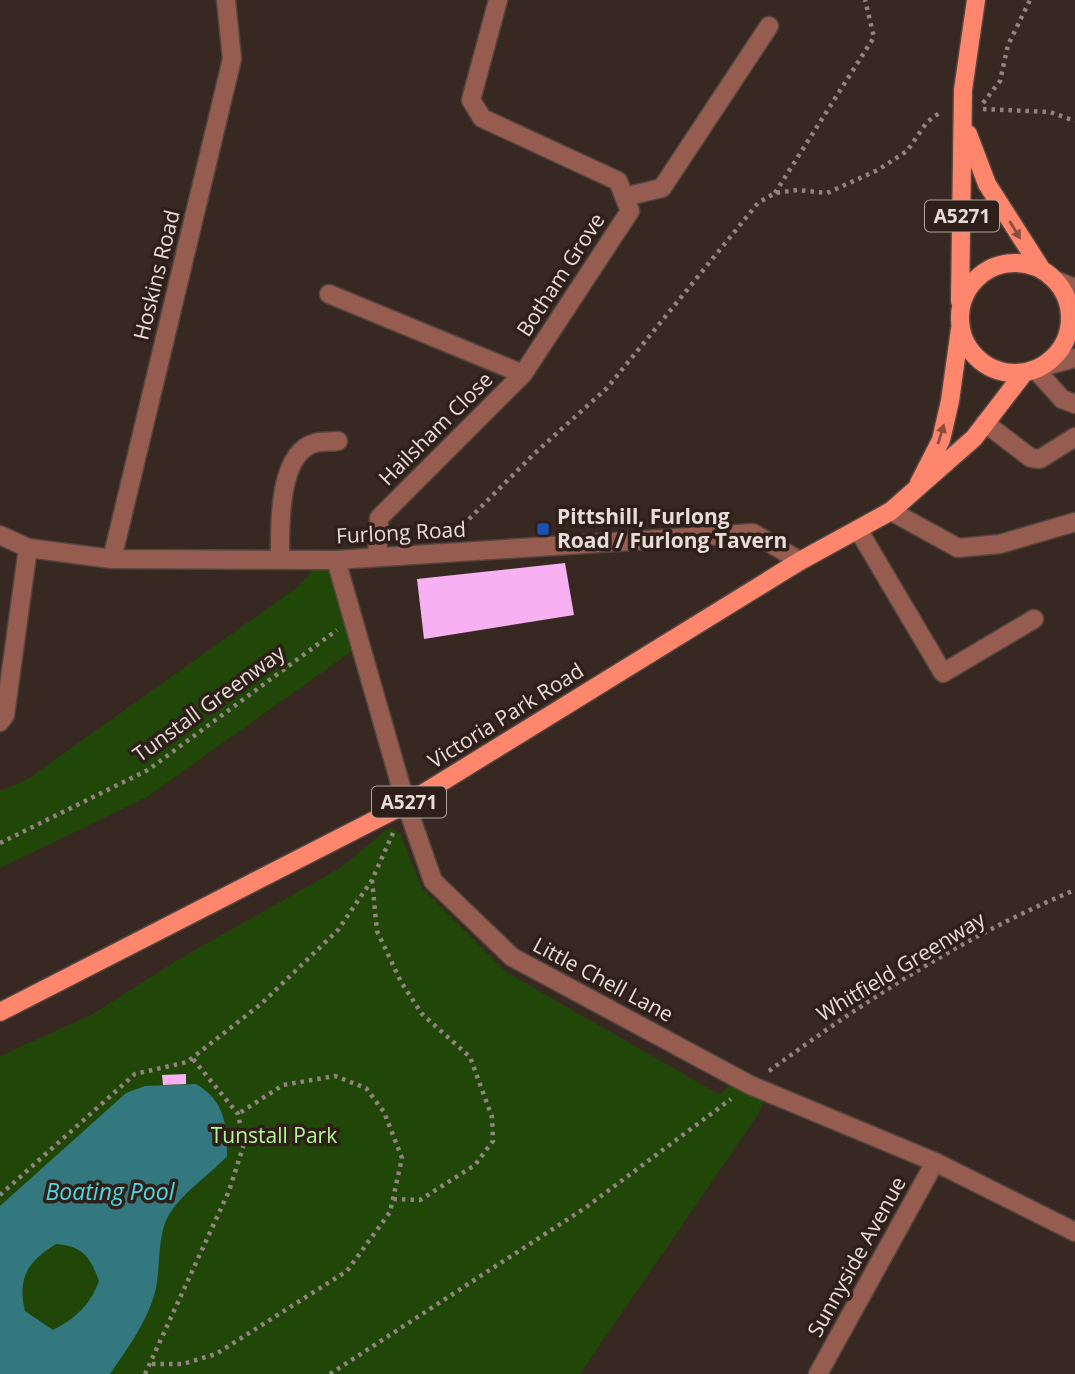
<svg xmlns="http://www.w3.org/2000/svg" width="1075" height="1374" viewBox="0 0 1075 1374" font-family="'Open Sans',sans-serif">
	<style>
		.green { fill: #204708 }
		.water { fill: #32787e; fill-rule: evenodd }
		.building { fill: #f7b0f1 }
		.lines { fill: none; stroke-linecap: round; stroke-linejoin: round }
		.minor-casing { stroke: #54453f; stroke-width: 21 }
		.major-casing { stroke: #54453f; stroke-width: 21 }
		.path { stroke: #91847f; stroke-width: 4.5; stroke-dasharray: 3.5 5; stroke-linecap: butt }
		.minor { stroke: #965c4f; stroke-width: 18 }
		.major { stroke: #fe866d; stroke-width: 18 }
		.oneway { fill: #8c4d3f }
		.transit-dot { fill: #1a4fb4; stroke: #2e1f19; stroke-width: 2.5 }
		.labels { text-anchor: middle; stroke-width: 7; stroke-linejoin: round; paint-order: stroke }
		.shield { fill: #2e1f19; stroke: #b0a39f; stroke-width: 2 }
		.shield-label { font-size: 19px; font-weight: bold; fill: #e7dcd8 }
		.street-label { font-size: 21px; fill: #e7dcd8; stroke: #2e1f19 }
		.poi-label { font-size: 21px; font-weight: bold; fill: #e7dcd8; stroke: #2e1f19; text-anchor: start }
		.park-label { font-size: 21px; fill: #b2f894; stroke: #2e1f19 }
		.water-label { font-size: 23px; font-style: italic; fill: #4dd8e3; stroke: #2e1f19 }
	</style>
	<rect width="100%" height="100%" fill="#382822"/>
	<path class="green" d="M321 560H336L362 644 147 797 0 868V791L28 779 299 586Z
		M390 827 400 833 422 888 506 972 720 1095 737 1077 768 1092 757 1116 580 1374H0V1056L91 1015 181 958 340 868Z"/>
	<path class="water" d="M196 1084C225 1101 227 1125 227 1156 208 1177 176 1196 165 1223 158 1243 160 1267 156 1288 149 1319 128 1348 110 1374H0V1206L126 1093 145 1086ZM56 1244C82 1246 90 1256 99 1281 90 1305 76 1318 53 1330L25 1311C17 1278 28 1261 56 1244Z"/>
	<path class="building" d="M565 563 574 615 424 639 417 579Z
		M186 1074V1084L163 1085 162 1075Z"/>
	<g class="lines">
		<defs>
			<path id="minor" d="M498 0 471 100 482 118 618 181 630 211 523 374
				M624 197 662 188 769 26
				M1055 280 1075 288
				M329 294 523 374 379 518 377 556
				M1042 367 1075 358
				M1036 370 1062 399 1075 404
				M985 423 1031 458 1040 459 1075 437
				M891 511 958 548 1000 544 1075 522
				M859 531 943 673 1034 619
				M0 535 28 548 112 559 336 560 753 533 800 561
				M112 559 232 59 226 0
				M280 560C280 530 277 453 315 443 322 441 331 442 338 441
				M336 560 406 804 433 881 512 957 750 1085 935 1162 1075 1232
				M0 722 5 715 28 548
				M818 1374 935 1162"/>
			<path id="major" d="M968 134 987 184 1042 270
				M960 318a55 55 0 1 1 110 0a55 55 0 1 1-110 0Z
				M960 301 963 90 976 0
				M919 483 941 440 950 401 960 329
				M0 1012 406 804 800 561 891 511 974 438 1024 373"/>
		</defs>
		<use href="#minor" class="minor-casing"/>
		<use href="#major" class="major-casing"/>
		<path class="path" d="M983 103 1000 81 1008 45 1030 0
			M983 109 1050 112 1075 121
			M775 193 874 37 865 0
			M457 531 535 453 607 388 758 203 775 193 797 190 827 193 878 170 907 151 927 122 942 111
			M0 843 148 770 337 630
			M372 880 377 931 401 982 422 1014 470 1057 492 1117 493 1141 475 1165 420 1200 393 1199
			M769 1071C864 1001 966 935 1075 890
			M0 1195 135 1074 187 1062 261 1004 338 930 372 880 393 833
			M152 1364H183L216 1354 347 1271 390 1212 402 1158 384 1112 366 1088 335 1076 283 1085 238 1114
			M145 1374 229 1191 244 1144 238 1114 193 1059
			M330 1374 585 1208 731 1099"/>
		<use href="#minor" class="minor"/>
		<use href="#major" class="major"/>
	</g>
	<defs><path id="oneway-solid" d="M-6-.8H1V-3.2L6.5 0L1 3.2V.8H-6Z" transform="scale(1.75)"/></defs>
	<g class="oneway">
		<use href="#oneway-solid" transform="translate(1015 230) rotate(59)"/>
		<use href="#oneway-solid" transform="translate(941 434) rotate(-73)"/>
	</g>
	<rect class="transit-dot" x="536" y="522" width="14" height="14" rx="3.5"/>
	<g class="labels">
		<g class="shield">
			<rect x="925" y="200.5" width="74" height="31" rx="5"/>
			<rect x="372" y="786.5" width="74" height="31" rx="5"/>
		</g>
		<g class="shield-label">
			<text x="962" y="223">A5271</text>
			<text x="409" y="809">A5271</text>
		</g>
		<g class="street-label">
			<text transform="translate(157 275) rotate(-76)" y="7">Hoskins Road</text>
			<text transform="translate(561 275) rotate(-57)" y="7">Botham Grove</text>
			<text transform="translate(436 429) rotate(-45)" y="7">Hailsham Close</text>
			<text transform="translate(401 533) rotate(-3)" y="7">Furlong Road</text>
			<text transform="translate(209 704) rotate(-36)" y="7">Tunstall Greenway</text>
			<text transform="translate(506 716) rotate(-32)" y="7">Victoria Park Road</text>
			<text transform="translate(901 967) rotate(-31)" y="7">Whitfield Greenway</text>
			<text transform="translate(603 980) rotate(28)" y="7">Little Chell Lane</text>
			<text transform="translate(857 1257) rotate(-61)" y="7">Sunnyside Avenue</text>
		</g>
		<g class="poi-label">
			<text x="557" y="524">Pittshill, Furlong<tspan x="557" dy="24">Road / Furlong Tavern</tspan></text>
		</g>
		<g class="park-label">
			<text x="274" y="1143">Tunstall Park</text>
		</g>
		<g class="water-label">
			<text x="110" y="1200">Boating Pool</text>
		</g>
	</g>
</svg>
